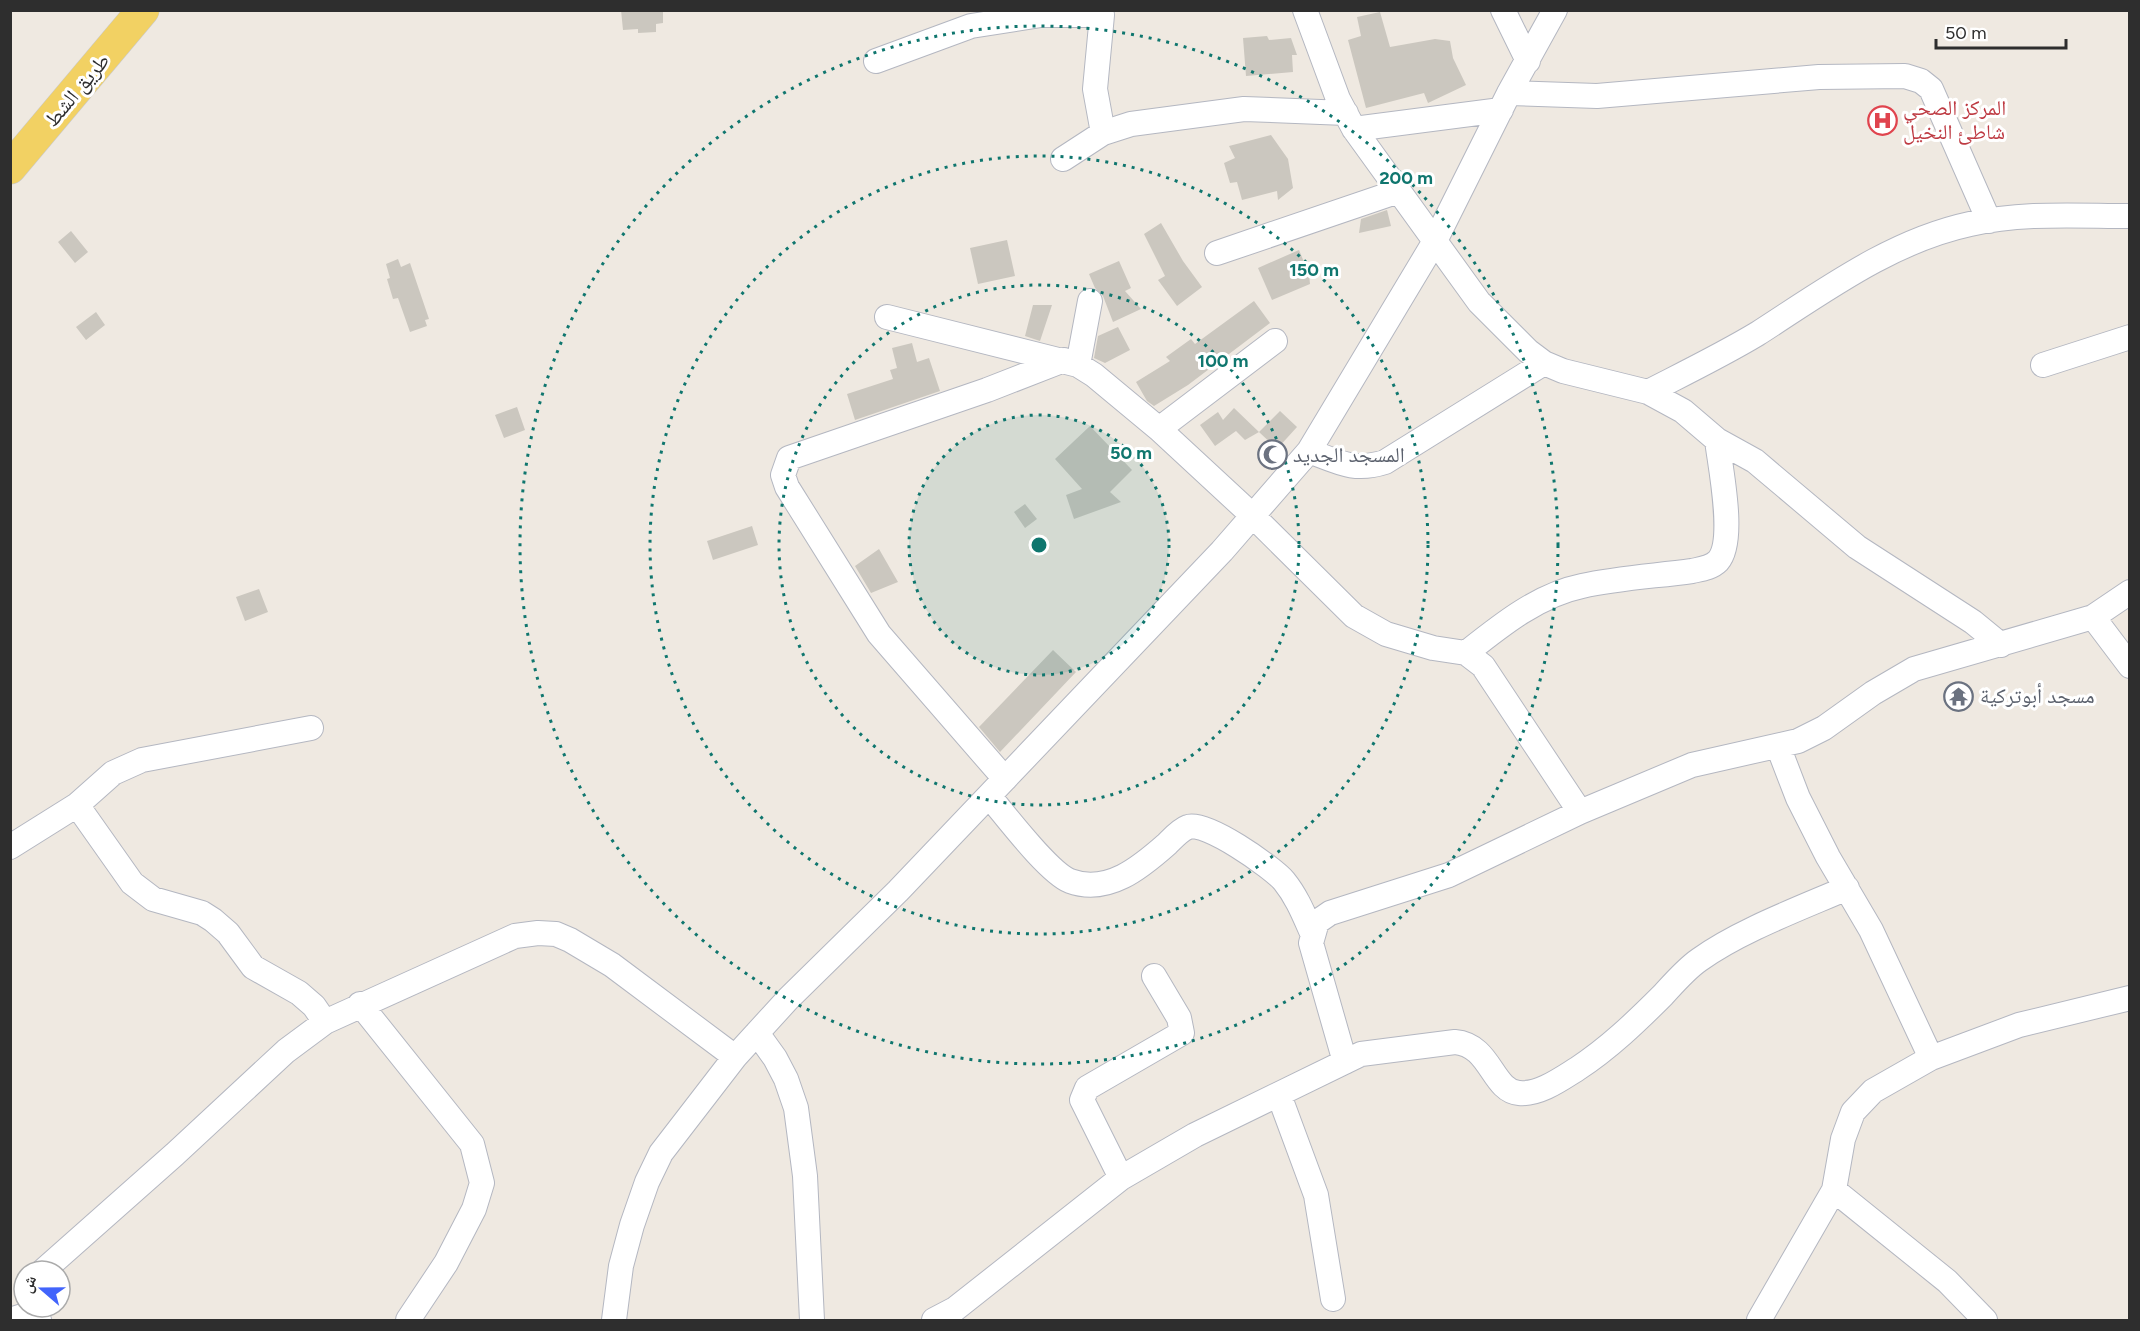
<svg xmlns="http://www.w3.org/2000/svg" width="2140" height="1331" viewBox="0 0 2140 1331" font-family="Figtree,'Noto Naskh Arabic',sans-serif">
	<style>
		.building { fill: #cbc7bf }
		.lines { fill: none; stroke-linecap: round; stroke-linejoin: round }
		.minor-casing { stroke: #b4b7c1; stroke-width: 26 }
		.major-casing { stroke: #c9c9c9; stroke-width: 33 }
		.minor { stroke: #fff; stroke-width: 24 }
		.major { stroke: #f2d163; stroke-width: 32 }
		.ring { fill: none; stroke: #0f766e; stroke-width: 3; stroke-dasharray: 3 6 }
		.labels { text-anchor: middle; stroke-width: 6; stroke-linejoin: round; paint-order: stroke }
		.street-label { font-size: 21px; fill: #2e2e2e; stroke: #fff }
		.health-label { font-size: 21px; fill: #be3a42; stroke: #fff; text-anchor: start }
		.worship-label { font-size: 21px; fill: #5b616d; stroke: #fff; text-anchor: start }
		.centre { fill: #0f766e; stroke: #fff; stroke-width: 3 }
		.ring-label { font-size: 18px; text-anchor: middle; font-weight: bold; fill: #0f766e; stroke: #fff; stroke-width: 6; stroke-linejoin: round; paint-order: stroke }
	</style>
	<rect width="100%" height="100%" fill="#efe9e1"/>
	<path class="building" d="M621 10H663V23L656 24V32L638 33V29L623 30Z
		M1380 12 1390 47 1435 39 1450 41 1453 58 1466 85 1428 103 1424 93 1366 108 1348 40 1361 36 1357 17Z
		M1267 36 1269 40 1291 38 1297 55H1292L1293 72 1246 76 1243 38Z
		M1271 135 1288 159 1293 188 1278 200 1277 191 1242 200 1237 182 1230 183 1224 163 1235 158 1229 146Z
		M1387 210 1391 226 1359 233 1361 219Z
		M1161 223 1183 261 1202 287 1177 306 1158 280 1165 276 1144 234Z
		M71 231 88 252 75 263 58 242Z
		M1007 240 1015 276 978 284 970 248Z
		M1299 250 1309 274 1310 284 1272 300 1258 268Z
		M398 259 401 267 410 263 429 319 425 320 427 326 410 332 398 298 393 299 387 279 390 278 386 264Z
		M1119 261 1131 288 1125 291 1141 309 1113 322 1103 296 1095 288 1089 274Z
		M1254 301 1270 323 1188 385 1154 406 1147 401 1136 382 1170 361 1166 357 1191 339 1195 344Z
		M1033 305H1052L1040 341 1025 336Z
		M96 312 105 325 86 340 76 327Z
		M1118 327 1130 350 1105 363 1094 358 1098 336Z
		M912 343 917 362 929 358 940 391 855 420 847 394 893 379 890 370 897 368 892 348Z
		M517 407 525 430 504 438 495 415Z
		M1234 408 1259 432 1245 440 1236 431 1215 446 1200 425 1218 412 1223 420Z
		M1280 411 1297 427 1277 449 1259 432Z
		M1090 426 1132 470 1110 492 1121 502 1074 519 1066 495 1082 489 1055 459Z
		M1025 504 1037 519 1025 528 1014 512Z
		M752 526 758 545 713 560 707 541Z
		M879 549 898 582 871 593 855 566Z
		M259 589 268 612 245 621 236 597Z
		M1053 650 1076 672 1000 752 979 727Z"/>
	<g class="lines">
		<defs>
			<path id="minor" d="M1305 10 1338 99 1354 129 1479 302 1528 351 1544 363 1563 371 1648 392 1683 411 1717 440 1755 461 1857 547 1973 622 2001 645
				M1503 10 1528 61
				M876 61 971 26 1041 15H1102L1095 89 1103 133
				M1509 93 1597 96 1819 77 1905 76 1921 81 1931 89 1989 221
				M1354 129 1501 110
				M1063 159 1103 133 1131 124 1244 109 1346 113
				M1217 253 1399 191
				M887 317 1078 365 1094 375 1159 429 1253 516 1354 616 1386 634 1433 648 1466 653 1483 666 1580 812
				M1078 365 1090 301
				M2043 365 2130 337
				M1648 392C1685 373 1722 355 1757 334 1824 291 1891 241 1970 224 2022 212 2077 216 2130 216
				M1159 429 1275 341
				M1309 451C1338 462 1354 472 1385 462L1544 363
				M2093 617 2130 666
				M1466 653C1500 626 1538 595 1582 586 1618 578 1656 576 1692 571 1701 569 1711 568 1718 561 1736 541 1720 466 1717 440
				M1778 746 1798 798 1828 857 1871 930 1931 1058
				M1005 779 879 634 787 487 783 475 789 458 987 390 1064 360
				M989 796C1006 816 1048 872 1070 881 1108 895 1141 867 1167 844 1173 838 1180 830 1188 827 1205 820 1272 867 1284 881 1297 897 1304 915 1312 933
				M77 805 132 883 153 899 202 913 213 920 228 933 253 967 299 993 314 1006 325 1022
				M10 847 77 805 113 773 142 760 311 728
				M360 1004 472 1144 482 1183 474 1209 446 1263 408 1320
				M757 1033 775 1058 786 1079 796 1108 805 1176 812 1320
				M1345 1062 1311 943 1317 922 1330 913 1449 875 1580 812 1692 765 1798 741 1824 728 1873 693 1914 669 2093 617 2130 592
				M1279 1095 1316 1195 1333 1299
				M1121 1178 1082 1100 1087 1088 1182 1033 1179 1018 1154 976
				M1834 1190 1947 1281 1985 1320
				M43 1271 175 1154 286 1051 325 1022 515 936 538 933 556 934 570 940 612 965 735 1057
				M10 1320 26 1315 39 1320
				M614 1320 621 1266 632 1225 647 1182 661 1153 735 1057 788 999 898 891 1222 551 1309 451 1435 241 1509 93 1555 10
				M934 1320 955 1309 1121 1178 1195 1135 1361 1054 1455 1042C1491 1045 1492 1091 1519 1093 1539 1095 1561 1079 1577 1069 1609 1048 1636 1022 1663 995 1674 983 1686 969 1699 960 1739 931 1801 908 1847 888
				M1759 1320 1834 1190 1843 1139 1853 1112 1873 1091 1931 1058 2019 1025 2130 998"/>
			<path id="major" d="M10 168 143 10"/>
		</defs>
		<use href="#minor" class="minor-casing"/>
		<use href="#major" class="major-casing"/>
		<use href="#minor" class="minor"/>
		<use href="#major" class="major"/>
	</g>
	<circle cx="1039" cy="545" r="130" fill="#0f766e" fill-opacity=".12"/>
	<g class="ring">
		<circle cx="1039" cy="545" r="130"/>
		<circle cx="1039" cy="545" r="260"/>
		<circle cx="1039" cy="545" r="389"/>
		<circle cx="1039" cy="545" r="519"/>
	</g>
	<defs>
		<symbol id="hospital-ring" viewBox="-11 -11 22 22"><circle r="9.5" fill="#fff" stroke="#e0444e" stroke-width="1.5"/><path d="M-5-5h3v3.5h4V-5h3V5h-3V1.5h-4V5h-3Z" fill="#e0444e"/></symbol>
		<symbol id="mosque-ring" viewBox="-11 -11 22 22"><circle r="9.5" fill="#fff" stroke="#6b7280" stroke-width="1.5"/><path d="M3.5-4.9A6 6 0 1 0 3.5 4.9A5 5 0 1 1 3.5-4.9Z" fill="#6b7280"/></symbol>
		<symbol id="temple-ring" viewBox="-11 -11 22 22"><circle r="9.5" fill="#fff" stroke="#6b7280" stroke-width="1.5"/><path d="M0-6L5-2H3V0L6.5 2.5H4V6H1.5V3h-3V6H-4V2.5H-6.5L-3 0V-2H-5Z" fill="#6b7280"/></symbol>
	</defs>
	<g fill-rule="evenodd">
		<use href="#hospital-ring" x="1866" y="104" width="33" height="33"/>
		<use href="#mosque-ring" x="1256" y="438" width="33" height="33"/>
		<use href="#temple-ring" x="1942" y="680" width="33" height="33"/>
	</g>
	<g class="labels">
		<g class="street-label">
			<text transform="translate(77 90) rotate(-50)" y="7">طريق الشط</text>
		</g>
		<g class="health-label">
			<text x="1903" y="115">المركز الصحي<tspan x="1903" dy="24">شاطئ النخيل</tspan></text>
		</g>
		<g class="worship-label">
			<text x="1293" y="462">المسجد الجديد</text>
			<text x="1980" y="703">مسجد أبوتركية</text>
		</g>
	</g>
	<circle cx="1039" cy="545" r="9" class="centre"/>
	<g class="ring-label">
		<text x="1406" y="184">200 m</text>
		<text x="1314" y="276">150 m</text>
		<text x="1223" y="367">100 m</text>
		<text x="1131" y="459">50 m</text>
	</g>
	<rect width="2140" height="1331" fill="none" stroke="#2e2e2e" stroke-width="24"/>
	<g transform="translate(42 1289) rotate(290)"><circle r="28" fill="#ffffff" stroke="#ababab" stroke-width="1.5"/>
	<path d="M0-4.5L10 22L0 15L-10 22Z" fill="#4264fb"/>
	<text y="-9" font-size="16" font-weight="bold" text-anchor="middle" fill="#2e2e2e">ش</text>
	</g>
	<path d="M1936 39v9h130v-9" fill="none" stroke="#2e2e2e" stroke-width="3"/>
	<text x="1945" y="39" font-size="18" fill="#2e2e2e" stroke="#ffffff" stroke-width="4.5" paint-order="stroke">50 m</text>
</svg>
